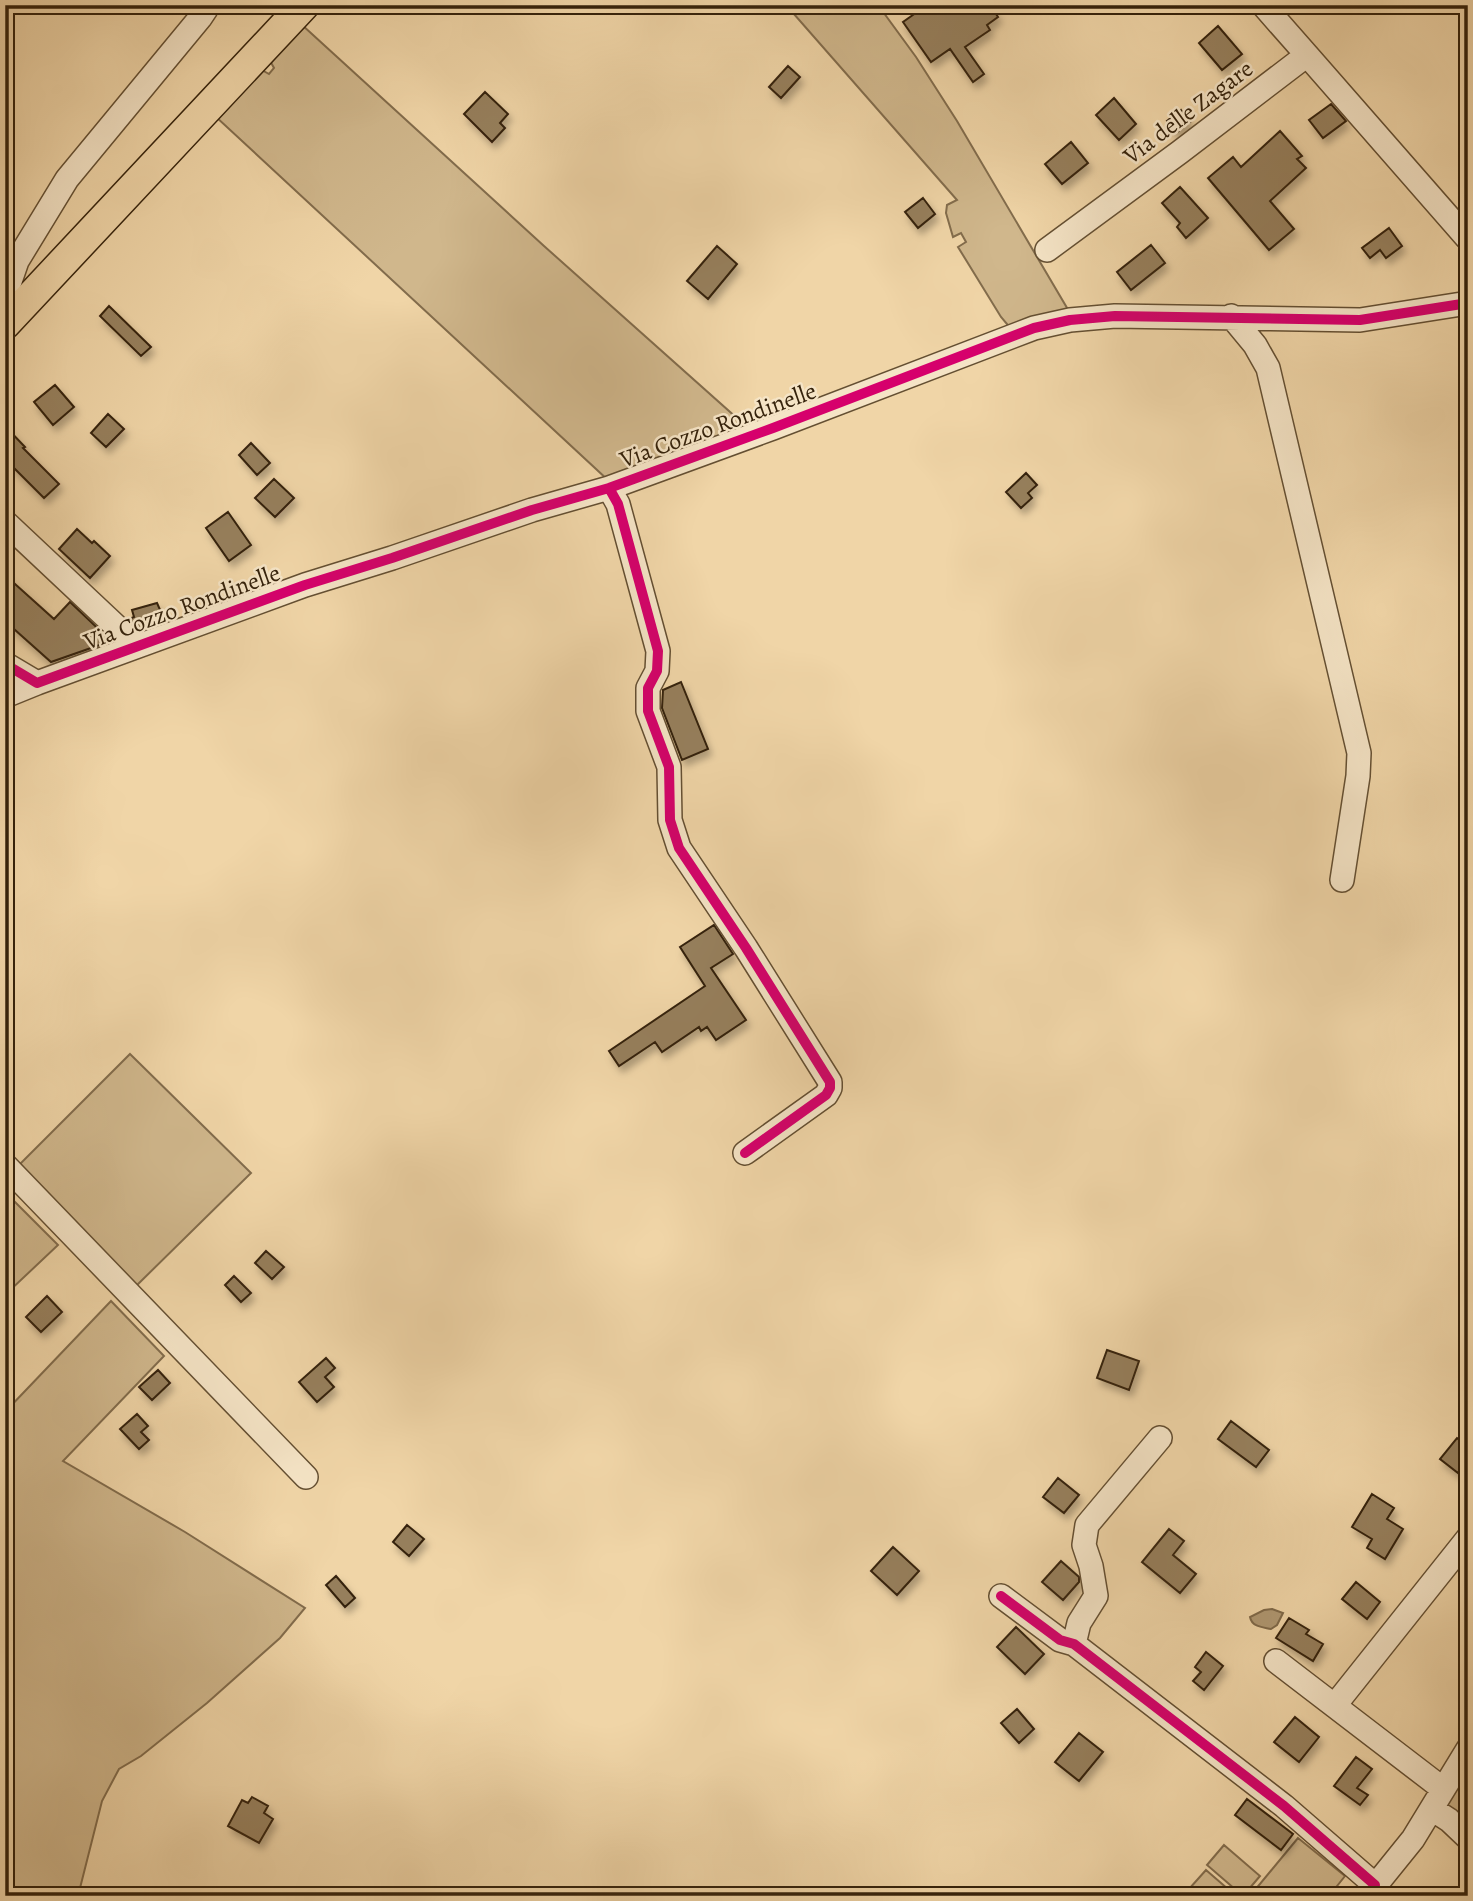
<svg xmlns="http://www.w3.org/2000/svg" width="1473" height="1901" viewBox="0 0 1473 1901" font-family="Alegreya,serif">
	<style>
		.green { fill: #d0b78c; stroke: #826c4c; stroke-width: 2 }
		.water { fill: #b09872; stroke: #7f6949; stroke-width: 2 }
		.building { fill: #967f5c; stroke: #35220b; stroke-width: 2; filter: url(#shadow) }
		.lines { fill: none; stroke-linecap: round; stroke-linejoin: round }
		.minor-casing { stroke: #644f32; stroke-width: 26 }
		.major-casing { stroke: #35220b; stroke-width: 33 }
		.minor { stroke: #f5e4c6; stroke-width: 23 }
		.major { stroke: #f0d5a7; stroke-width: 30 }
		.cycleway-casing { stroke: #f5e4c6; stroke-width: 15 }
		.cycleway { stroke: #d6006c; stroke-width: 10 }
		.labels { text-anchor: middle; stroke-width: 5; stroke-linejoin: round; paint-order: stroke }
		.street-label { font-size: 24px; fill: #35220b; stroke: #f5e4c6 }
	</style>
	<defs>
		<filter id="shadow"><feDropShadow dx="3.5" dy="6" stdDeviation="3.5" flood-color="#0004"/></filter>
	</defs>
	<rect width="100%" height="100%" fill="#f0d5a7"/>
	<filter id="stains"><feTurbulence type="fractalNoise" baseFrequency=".00286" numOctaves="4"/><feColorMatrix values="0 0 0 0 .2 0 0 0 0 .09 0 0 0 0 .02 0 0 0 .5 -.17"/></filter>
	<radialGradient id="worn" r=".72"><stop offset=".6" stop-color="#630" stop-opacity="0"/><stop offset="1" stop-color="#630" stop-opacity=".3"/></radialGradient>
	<path class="green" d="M786 5H878L916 57 957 121 1070 313 1012 330 1001 317 958 247 966 242 961 233 953 237 946 213 947 205 957 200Z
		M301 24 544 246 748 428 609 481 215 116 260 69 269 74 274 68 269 59Z
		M130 1054 251 1173 132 1290 16 1168Z
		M5 1192 58 1245 5 1295Z
		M111 1301 164 1356 63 1461 185 1532 305 1608 280 1638 207 1703 141 1756 119 1769 102 1801 78 1896H5V1412Z
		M1468 1761V1831L1443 1805Z
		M1298 1838 1345 1876 1329 1896H1250Z
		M1224 1845 1260 1876 1243 1896 1207 1865Z
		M1206 1870 1236 1896H1196L1189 1889Z"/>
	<path class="water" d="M1272 1609 1283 1613 1277 1625 1271 1629C1262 1627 1252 1627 1250 1617L1264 1610Z"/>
	<path class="building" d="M927 5H990L998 17 987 25 990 30 965 47 984 74 973 82 950 49 931 62 903 22Z
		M1218 26 1242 54 1222 70 1199 43Z
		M788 66 800 77 781 98 769 87Z
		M485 92 508 114 500 123 505 128 492 142 464 114Z
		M1114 98 1136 124 1119 140 1096 115Z
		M1331 104 1346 121 1323 138 1309 120Z
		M1181 110 1190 122 1176 133 1167 121Z
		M1280 131 1302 156 1297 159 1306 168 1270 201 1294 229 1269 250 1208 178 1233 157 1241 167Z
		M1071 142 1088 163 1062 184 1045 164Z
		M1180 187 1208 218 1186 238 1177 227 1180 223 1162 203Z
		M923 198 935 214 918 228 905 212Z
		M1389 228 1402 246 1386 258 1380 250 1370 258 1362 248Z
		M1151 245 1165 263 1131 290 1117 272Z
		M717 246 737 264 708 299 687 281Z
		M109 306 151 347 141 356 100 316Z
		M55 385 74 407 53 425 34 402Z
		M108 414 124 429 106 447 91 433Z
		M5 426 25 447 23 448 59 484 44 498 5 459Z
		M251 443 270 463 257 475 239 455Z
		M1026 473 1037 485 1028 493 1032 498 1021 508 1006 492Z
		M274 479 294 498 275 517 255 498Z
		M228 512 251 545 229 561 206 528Z
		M77 529 92 543 94 541 110 556 90 578 59 549Z
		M5 575 54 619 70 602 111 641 51 662 5 621Z
		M157 603 165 621 141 630 129 619 134 617 132 610Z
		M681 682 708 749 682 760 662 708 663 690Z
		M714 925 733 954 711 968 746 1020 716 1040 707 1027 701 1031 699 1027 662 1052 655 1042 619 1066 609 1051 705 986 680 947Z
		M266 1251 284 1267 272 1279 255 1263Z
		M234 1276 251 1293 241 1302 225 1285Z
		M47 1296 62 1312 41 1332 26 1317Z
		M1107 1350 1139 1361 1129 1390 1097 1378Z
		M326 1358 335 1368 325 1377 334 1387 317 1402 299 1382Z
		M158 1370 170 1383 152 1400 139 1387Z
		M137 1414 148 1426 141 1432 149 1440 139 1449 120 1429Z
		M1231 1421 1269 1450 1256 1467 1218 1439Z
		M1457 1438 1468 1446V1476L1460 1470 1458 1473 1440 1459Z
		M1058 1478 1079 1495 1064 1513 1043 1497Z
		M1372 1494 1394 1508 1387 1519 1403 1529 1385 1559 1367 1548 1372 1539 1352 1527Z
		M407 1525 424 1539 409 1556 393 1542Z
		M1169 1529 1184 1541 1173 1555 1196 1574 1180 1593 1142 1562Z
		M893 1547 919 1571 897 1595 871 1571Z
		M1061 1561 1079 1577V1582L1063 1600 1042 1582Z
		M336 1576 355 1598 345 1607 326 1585Z
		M1356 1582 1380 1602 1367 1619 1342 1599Z
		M1289 1618 1309 1630 1306 1634 1323 1644 1313 1661 1276 1638Z
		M1016 1627 1044 1654 1025 1674 997 1647Z
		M1206 1652 1223 1666 1204 1690 1193 1681 1201 1672 1195 1667Z
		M1017 1709 1034 1729 1019 1743 1001 1723Z
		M1295 1717 1319 1737 1299 1762 1274 1742Z
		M1079 1733 1103 1752 1079 1781 1055 1762Z
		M1356 1757 1372 1769 1357 1788 1368 1795 1360 1805 1334 1786Z
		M252 1797 268 1806 264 1813 273 1819 259 1843 228 1826 242 1800 248 1803Z
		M1247 1799 1293 1834 1281 1850 1235 1815Z"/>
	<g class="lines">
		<defs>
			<path id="minor" d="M1307 55 1467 238
				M1047 250 1180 152 1307 55 1263 5
				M5 296 17 261 67 179 200 18 206 9 203 5
				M1231 316 1255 345 1268 368 1359 753 1358 776 1342 880
				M609 488 618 504 658 651 657 671 648 688V711L669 767 670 820 679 848 746 948 830 1082V1088L826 1095 745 1153
				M5 522 137 646
				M5 664 37 683 305 585 392 558 532 510 609 488 773 428 1034 328 1070 320 1115 316 1360 320 1468 303
				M5 696 37 683
				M5 1165 306 1477
				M1001 1596 1060 1640 1074 1644 1284 1806 1375 1885
				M1074 1644 1079 1623 1096 1596 1091 1566 1084 1545 1087 1525 1160 1438
				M1276 1661 1443 1789
				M1335 1705 1468 1538
				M1432 1809 1449 1820 1468 1838
				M1367 1896 1413 1839 1468 1749"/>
			<path id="major" d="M5 324 304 5"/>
		</defs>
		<use href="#minor" class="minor-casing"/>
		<use href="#major" class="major-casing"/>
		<use href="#minor" class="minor"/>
		<use href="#major" class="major"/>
		<defs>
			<path id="cycleway" d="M609 488 618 504 658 651 657 671 648 688V711L669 767 670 820 679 848 746 948 830 1082V1088L826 1095 745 1153
				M5 664 37 683 305 585 392 558 532 510 609 488 773 428 1034 328 1070 320 1115 316 1360 320 1468 303
				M1001 1596 1060 1640 1074 1644 1284 1806 1375 1885"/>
		</defs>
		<use href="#cycleway" class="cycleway-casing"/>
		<use href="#cycleway" class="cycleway"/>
	</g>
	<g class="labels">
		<g class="street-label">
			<text transform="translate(1188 112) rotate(-37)" y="8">Via delle Zagare</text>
			<text transform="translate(718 425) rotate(-20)" y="8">Via Cozzo Rondinelle</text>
			<text transform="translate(182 607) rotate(-20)" y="8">Via Cozzo Rondinelle</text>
		</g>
	</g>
	<rect width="1473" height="1901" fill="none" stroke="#f0d5a7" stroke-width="28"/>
	<rect x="7" y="7" width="1459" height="1887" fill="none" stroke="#35220b" stroke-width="3.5"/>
	<rect x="14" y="14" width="1445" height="1873" fill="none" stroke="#35220b" stroke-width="2"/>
	<rect width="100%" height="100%" filter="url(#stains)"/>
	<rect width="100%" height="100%" fill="url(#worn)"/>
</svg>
